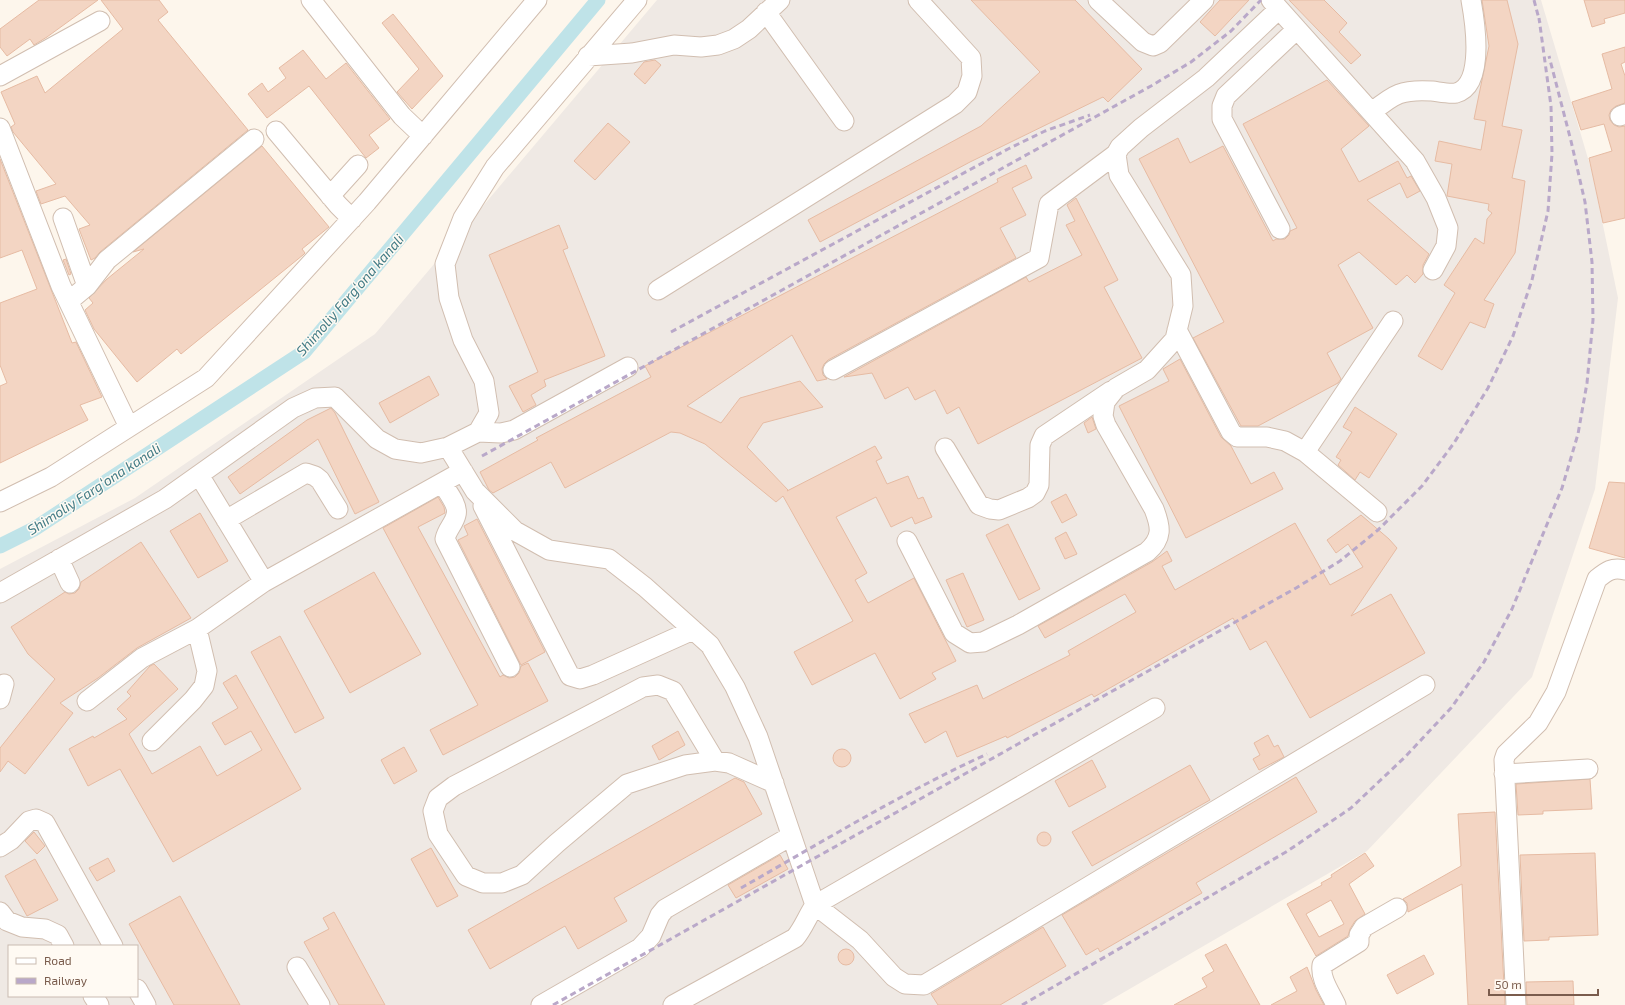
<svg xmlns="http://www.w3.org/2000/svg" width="1625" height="1005" viewBox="0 0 1625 1005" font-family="'Exo 2',sans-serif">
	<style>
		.industrial { fill: #efe9e4; fill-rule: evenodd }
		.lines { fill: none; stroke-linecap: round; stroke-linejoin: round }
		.canal { stroke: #bfe3e8; stroke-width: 15 }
		.building { fill: #f3d5c3; stroke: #e6bba3; fill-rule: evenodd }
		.minor-casing { stroke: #d1beb0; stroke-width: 21 }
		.minor { stroke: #fff; stroke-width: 19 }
		.rail { stroke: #b9a8c9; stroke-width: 3; stroke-dasharray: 6 4; stroke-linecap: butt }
		.labels { text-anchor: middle; stroke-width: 3; stroke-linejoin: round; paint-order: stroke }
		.water-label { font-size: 14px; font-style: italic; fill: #437c86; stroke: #fffaf3 }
	</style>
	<rect width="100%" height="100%" fill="#fdf6ec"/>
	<path class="industrial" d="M657 0H1541L1592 172 1618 298 1595 489 1532 677 1367 851 1102 1005H0V569L135 498 375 334ZM9 946H137V996H9Z"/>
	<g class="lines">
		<path class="canal" d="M0 546 34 529 304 352 598 0"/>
	</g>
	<path class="building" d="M39 0H98L47 37 34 45 30 39 7 56 0 47V29Z
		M101 0H159L168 12 158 20 248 130 100 252 95 258 91 260 79 229 90 225 65 196 41 204 36 191 56 184 13 132 11 127 15 124 1 92 37 76 45 93 123 29Z
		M971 0H1075L1142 69 1108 102 1103 97 970 162 820 242 808 220 981 126 1040 72Z
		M1220 0H1249L1215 36 1200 22Z
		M1289 0H1324L1347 23 1339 32 1361 55 1351 64Z
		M1482 0H1507L1518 44 1502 126 1522 130 1512 178 1525 181 1515 253 1484 300 1494 304 1485 328 1470 322 1442 370 1418 356 1455 293 1444 285 1475 238 1484 244 1487 219 1492 213 1488 210 1489 204 1447 196 1452 164 1435 161 1439 141 1481 150 1486 121 1474 119 1489 46Z
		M1584 0H1625V13L1604 19 1605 23 1592 27Z
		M393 14 443 76 412 109 397 92 419 69 382 23Z
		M1625 47V62L1621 64 1625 76V103L1616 106 1611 110 1609 115 1610 120 1614 125 1619 127 1625 126V218L1603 223 1589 158 1612 151 1604 124 1581 130 1572 102 1612 89 1602 54Z
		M303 50 326 79 346 63 390 119 369 135 379 148 366 158 309 86 267 118 248 94 262 83 268 92 286 78 279 68Z
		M655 60 661 65 645 84 634 74 644 62Z
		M1327 80 1369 126 1341 149 1359 182 1398 161 1407 178 1411 176 1420 191 1407 198 1400 183 1367 200 1429 254 1423 265V274L1415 283 1407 275 1396 285 1359 252 1338 265 1373 328 1327 353 1341 379 1338 383 1258 426H1241L1193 338 1224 322 1139 159 1178 138 1190 163 1223 146 1273 241 1276 239H1285L1289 235 1290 231 1297 228 1243 124Z
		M608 123 630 142 595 180 574 161Z
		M262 146 329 227 302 249 305 253 303 255 181 354 177 349 137 382 94 329 85 310 93 303 89 298 107 279 144 249 133 252Z
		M0 159 72 343 76 342 102 397 80 405 88 420 0 463V386L7 383 0 365V303L37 289 22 250 0 258Z
		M1026 165 1032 178 1012 188 1026 215 1000 228 1016 258 828 360 824 364 822 369 823 375 827 379 817 381 792 335 687 406 721 423 740 398 800 381 823 407 763 423 747 447 788 490 787 491 875 446 882 458 876 461 887 484 908 476 918 499 923 497 932 517 915 524 912 517 891 527 876 497 836 517 867 573 855 580 868 603 914 578 956 661 932 673 936 679 900 699 875 653 812 685 794 652 853 621 783 496 776 502 705 444 680 433 671 432 565 488 551 462 493 493 489 490 480 472 538 440 536 438 651 377 645 366 998 182 997 179Z
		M1076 198 1118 280 1104 287 1142 358 978 444 959 407 947 414 935 390 915 400 908 387 885 399 872 373 844 377 1026 277 1029 282 1082 255 1066 225 1075 221 1067 205Z
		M559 225 568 248 563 250 605 356 544 380 546 386 531 395 536 405 523 412 509 386 538 372 489 255Z
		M66 259 71 274 69 275 63 260Z
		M1180 359 1221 437 1231 446 1251 484 1274 472 1283 489 1186 538 1119 406 1169 381 1163 369Z
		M429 376 439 395 390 423 379 403Z
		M1355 407 1397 434 1369 478 1360 472 1355 480 1338 465 1341 460 1336 457 1352 432 1343 427Z
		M331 408 335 413 379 502 355 514 318 439 240 494 228 477 307 420Z
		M1092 417 1096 429 1088 433 1084 423Z
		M1609 482 1625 483V558L1589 548Z
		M1066 494 1077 515 1062 523 1051 502Z
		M438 497 444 507 445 513 418 527 500 677 503 675 509 678 515 677 519 673 521 666 528 663 548 701 443 755 430 730 478 705 383 528Z
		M200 513 228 561 198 578 170 531Z
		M1361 515 1389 539 1397 548 1351 616 1391 594 1425 653 1310 718 1266 641 1250 650 1233 618 1094 697 1092 694 1007 738 1006 736 957 757 946 731 925 743 909 714 977 685 983 699 1070 655 1068 651 1136 612 1125 594 1045 638 1038 626 1152 562 1167 551 1172 561 1162 566 1175 590 1295 523 1330 585 1363 567 1348 544 1336 553 1327 540Z
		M477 519 545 652 521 665 458 540 468 535 464 526Z
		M1008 524 1040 589 1019 600 986 535Z
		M1066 532 1077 554 1065 559 1055 538Z
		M141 542 191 618 137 648 98 678 60 703 73 713 25 774 8 761 0 772V748L55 679 28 654 11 627 65 592 69 594 75 593 79 589 81 582Z
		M374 572 421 654 350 693 304 611Z
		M963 573 984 620 967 627 946 580Z
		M280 636 324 718 295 733 251 652Z
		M154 664 178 689 129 734 152 774 200 746 217 776 262 750 251 731 225 745 212 723 238 708 223 683 236 675 301 789 173 862 120 769 88 786 69 749 93 736 94 738 127 719 117 709 131 696 127 692 150 666Z
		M678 731 685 745 659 760 652 746Z
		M1268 735 1274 747 1278 745 1284 757 1259 770 1253 759 1260 755 1254 743Z
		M404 747 417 771 394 784 381 760Z
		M833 758a9 9 0 1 1 18 0a9 9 0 1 1-18 0Z
		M1092 760 1106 787 1069 807 1055 781Z
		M1190 765 1210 800 1092 866 1072 832Z
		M1296 777 1317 812 1196 883 1202 893 1100 952 1098 948 1086 955 1062 915Z
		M735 778 744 782 762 814 614 898 627 921 578 949 565 926 490 969 468 930Z
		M1590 779 1592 809 1543 811V814L1518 815 1516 784Z
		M1495 812 1505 1005H1468L1462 884 1408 912 1407 903 1403 899 1461 866 1458 814Z
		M1037 839a7 7 0 1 1 14 0a7 7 0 1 1-14 0Z
		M34 832 45 846 37 854 25 841Z
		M431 848 458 896 437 907 411 859Z
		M1365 853 1374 866 1349 884 1365 914 1355 921 1350 929 1348 936 1316 956 1287 904 1322 885 1321 883 1332 877 1331 875ZM1331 900 1344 924 1319 937 1306 914Z
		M1595 853 1598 935 1549 937V940L1524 941 1520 855Z
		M780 855 788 869 736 898 728 885Z
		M108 858 115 871 97 881 89 868Z
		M35 859 58 900 27 916 5 876Z
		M180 896 240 1005H174L129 924Z
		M334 912 385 1005H339L304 942 329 929 323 918Z
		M1043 927 1066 966 1000 1005H938L931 994Z
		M1226 944 1260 1005H1174L1207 987 1202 978 1214 971 1205 955Z
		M838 957a8 8 0 1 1 16 0a8 8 0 1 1-16 0Z
		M1424 955 1434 974 1397 994 1387 975Z
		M1307 967 1316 990 1324 1005H1271L1297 991 1290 977Z
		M1573 981 1574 1005H1527L1526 982Z"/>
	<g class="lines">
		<defs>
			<path id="minor" d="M311 0 402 116 423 136
				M1098 0 1143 42 1153 46 1160 43 1204 0
				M1271 0 1415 161 1436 198 1448 228 1446 246 1433 270
				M766 12 844 121
				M588 56 632 53 674 45 701 47 718 45 734 39 749 29 780 0
				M0 76 100 21
				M1372 112C1394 94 1402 89 1432 91 1440 92 1449 94 1456 93 1485 85 1475 22 1471 0
				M1620 116 1625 114
				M0 128 61 286 129 427
				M276 131 338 205 352 219
				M330 196 358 165
				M63 218 87 286
				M1280 229 1222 119V106L1226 96 1297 29
				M658 290 955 104 967 92 972 76 971 58 918 0
				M69 301 87 286 107 260 254 139
				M1177 330 1231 432 1237 437H1267L1285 441 1305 452 1377 512
				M833 370 1039 258 1049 204 1116 154
				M478 432 501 433 514 430 628 367
				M448 447 475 491 515 531 549 550 609 559 645 587 710 645 735 687 758 737 815 905C808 915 803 929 795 938L673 1005
				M945 448 979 505 990 509 999 510 1028 498 1035 493 1039 485 1040 445 1044 436 1111 391
				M1305 452 1393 321
				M199 475 264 582
				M442 483C447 491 459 506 456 515 454 524 447 529 445 539L510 667
				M0 502 51 477 206 378 367 202 537 0
				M483 506 570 676 580 679 593 675 693 630
				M226 520 306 473 315 476 320 480 338 509
				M907 541 954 633 970 643 983 642 1018 625 1147 552C1163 538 1161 527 1154 509L1106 425 1103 416 1105 402 1116 388 1147 370 1175 339 1183 306 1181 275 1119 175 1116 154 1120 147 1141 128 1206 78 1279 9
				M59 559 70 583
				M0 593 165 499 293 408 315 398 335 397 377 439 395 449 421 453 448 447 478 432 489 413 484 381 463 340 449 298 445 264 463 218 495 167 637 0
				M0 699 4 684
				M87 701 142 658 197 629 264 582 463 471
				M1155 708 815 905 860 940 894 977 905 984 924 985 1425 685
				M152 741 193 700 204 686 207 671 197 629
				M715 761 673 691 658 685 643 687 454 786 438 798 433 811 438 834 466 876 483 883H502L522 875 557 843 627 784 685 765 715 761 729 763 774 783
				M1504 774 1588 769
				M0 847 11 840 29 821 36 819 45 823 113 946
				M0 912 7 921 22 927 45 929 58 935 64 946
				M297 967 320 1005
				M137 989 146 1005
				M93 996 99 1005
				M541 1005 640 948 651 936 660 915 665 909 791 836
				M1336 1005C1330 992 1320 979 1322 965L1359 942V935L1364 927 1397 908
				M1516 1005 1504 760 1506 754 1538 723 1556 692 1597 579C1607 571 1612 567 1625 570"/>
		</defs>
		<use href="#minor" class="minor-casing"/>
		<use href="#minor" class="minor"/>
		<path class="rail" d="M1534 0 1540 23
			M671 332 1008 149 1045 131 1090 115
			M482 456 1151 86 1191 62 1231 31 1261 0
			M741 888C822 842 902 793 987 754
			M553 1005 1296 588 1340 561 1378 530 1422 486 1454 443 1488 388 1513 336 1532 280 1548 211 1552 154 1551 106 1539 18
			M1022 1005 1286 852 1351 808 1405 757 1451 708 1484 662 1512 609 1562 488 1578 434 1587 383 1593 320 1592 262 1585 202 1571 141 1549 56"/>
	</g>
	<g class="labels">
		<g class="water-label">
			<text transform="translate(350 295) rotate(-49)" y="5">Shimoliy Fargʻona kanali</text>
			<text transform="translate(94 489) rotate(-33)" y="5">Shimoliy Fargʻona kanali</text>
		</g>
	</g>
	<rect x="8" y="945" width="130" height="52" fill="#fffaf3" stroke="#cabbb1"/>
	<rect x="16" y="958" width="20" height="6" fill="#ffffff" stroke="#cabbb1"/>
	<text x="44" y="965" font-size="12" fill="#7a5c4d">Road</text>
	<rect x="16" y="978" width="20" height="6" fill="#b9a8c9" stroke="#cabbb1"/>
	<text x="44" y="985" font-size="12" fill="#7a5c4d">Railway</text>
	<path d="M1489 989v6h109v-6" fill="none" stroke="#7a5c4d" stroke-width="2"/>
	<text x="1495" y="989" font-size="12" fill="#7a5c4d" stroke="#fffaf3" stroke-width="3" paint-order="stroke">50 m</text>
</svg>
